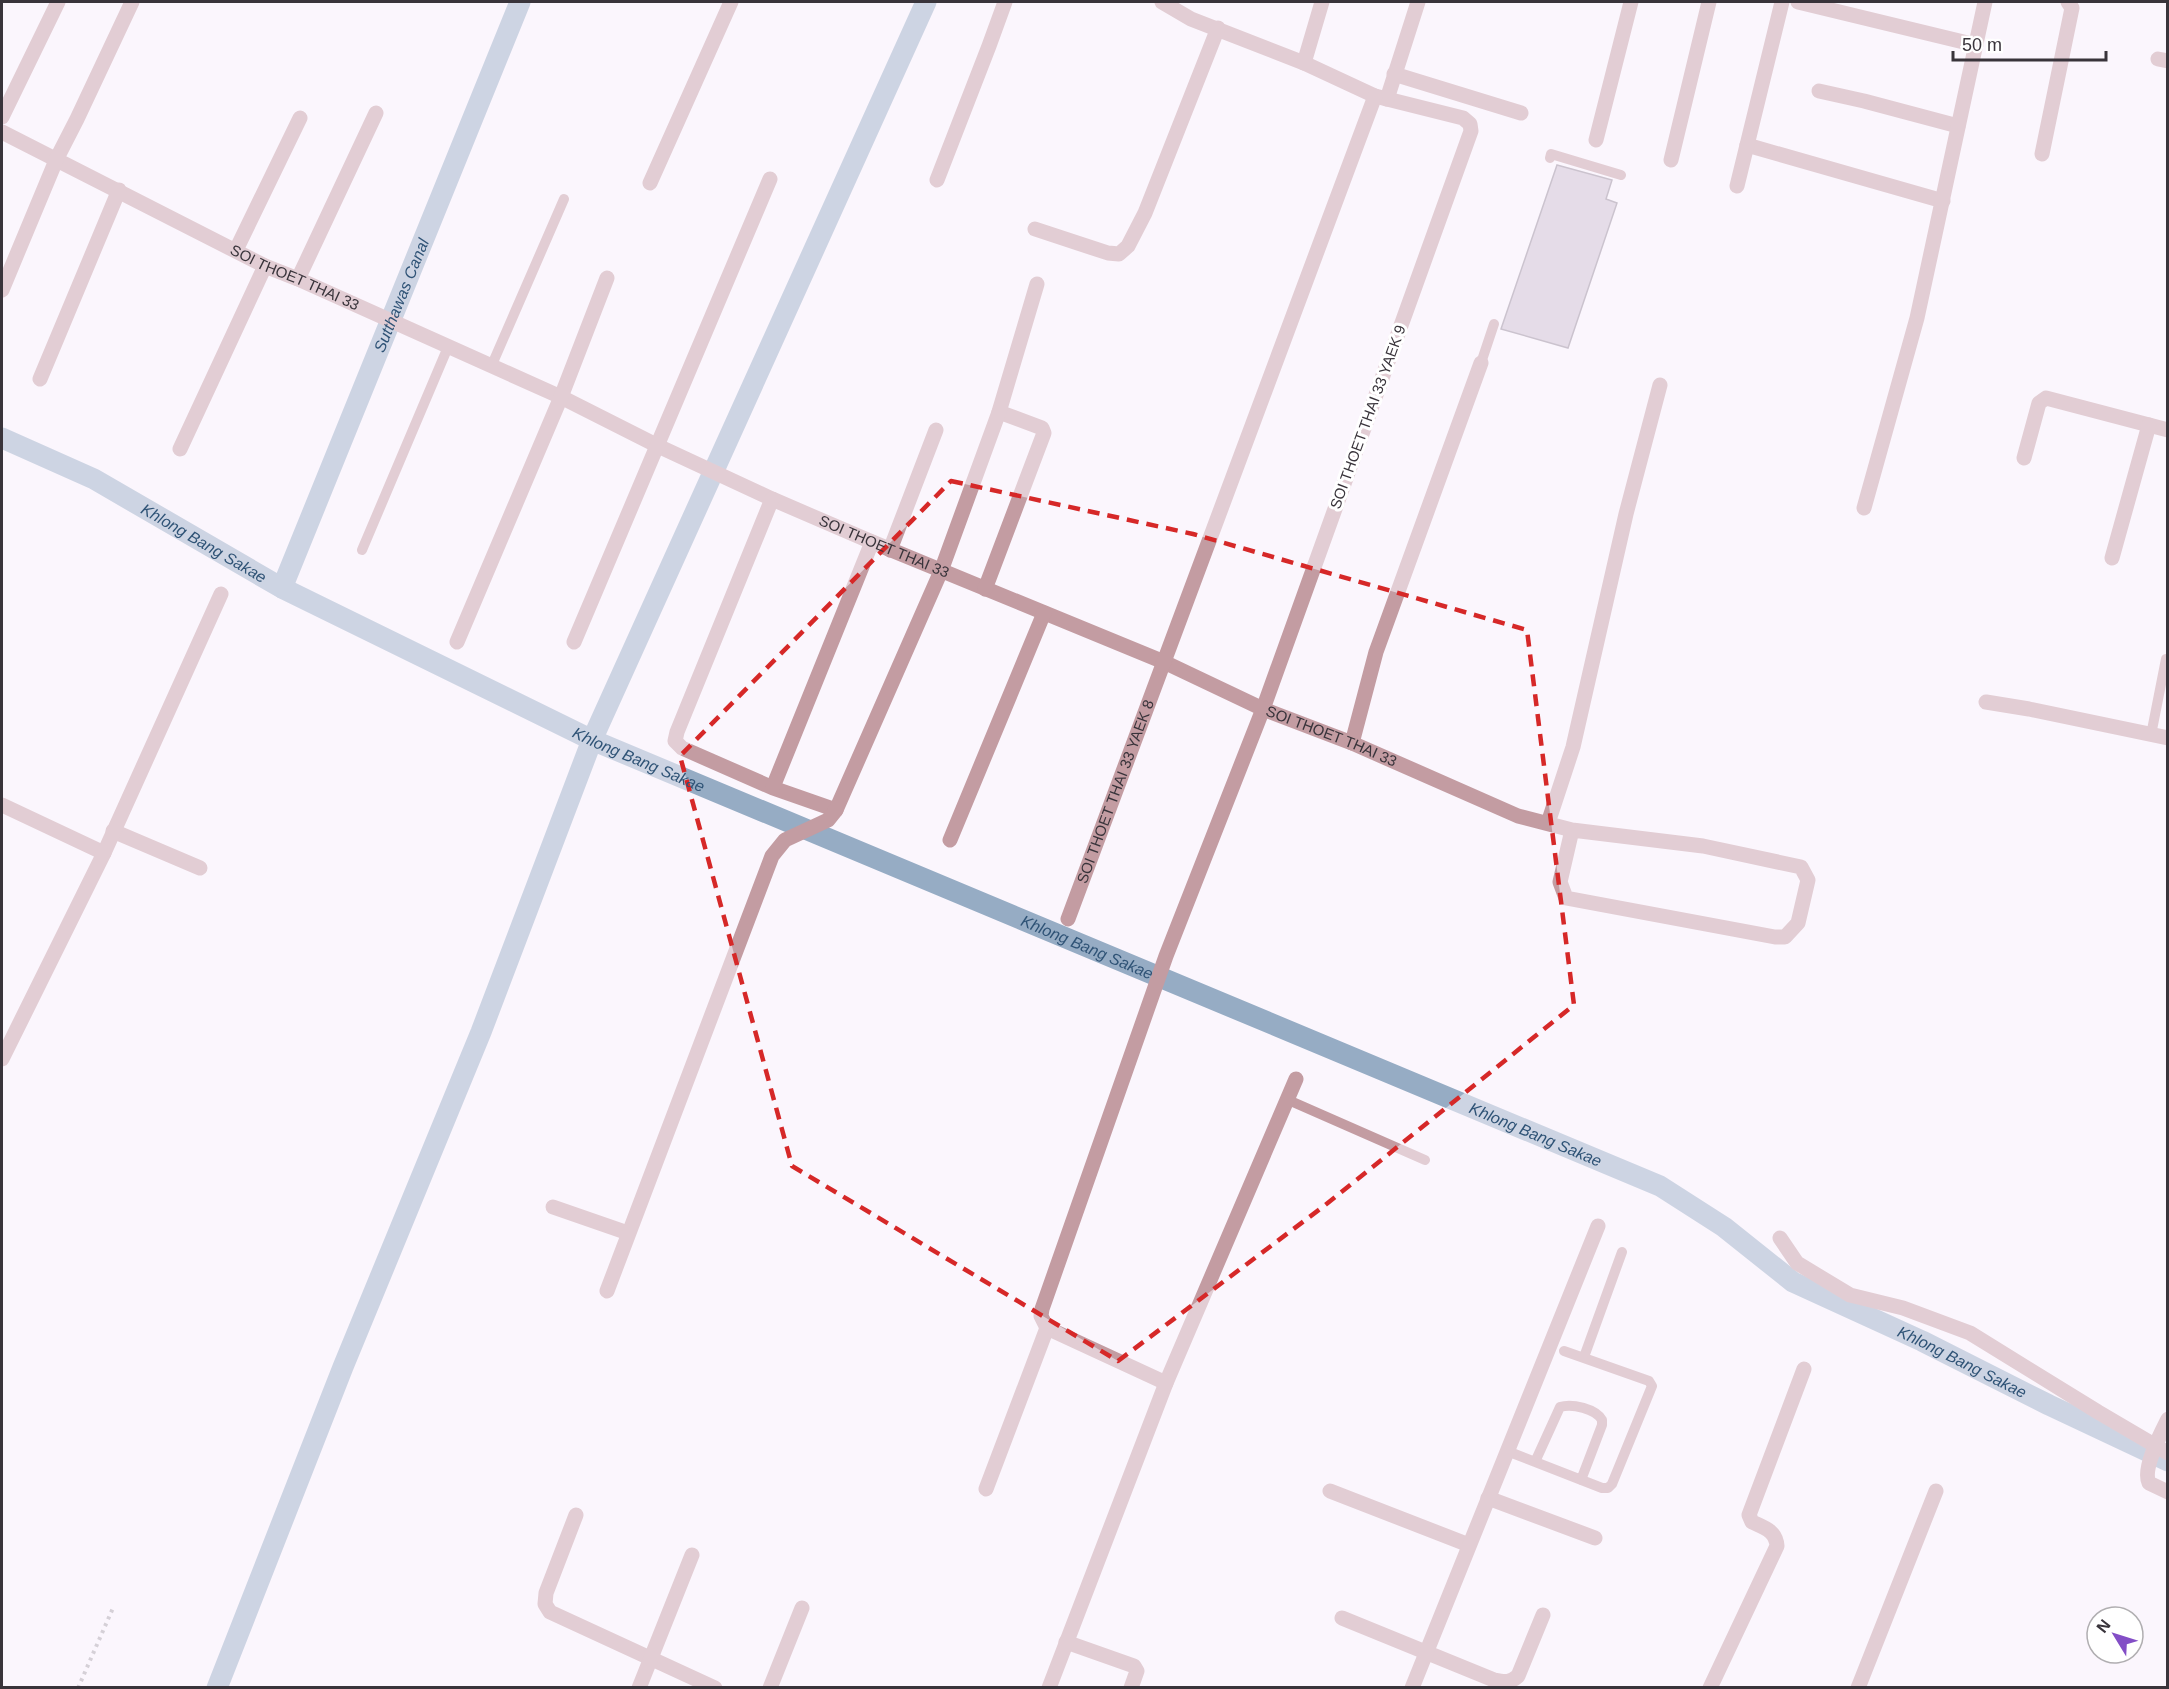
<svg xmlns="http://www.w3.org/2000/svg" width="2169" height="1689" viewBox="0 0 2169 1689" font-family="Arial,sans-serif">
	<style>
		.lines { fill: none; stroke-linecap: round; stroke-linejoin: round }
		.canal { stroke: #96acc4; stroke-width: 21 }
		.building { fill: #cabdce; stroke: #918696; stroke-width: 1.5 }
		.path { stroke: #a7a2a9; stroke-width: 4; stroke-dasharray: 3 4.5; stroke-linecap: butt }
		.lane { stroke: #c39ca2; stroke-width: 10 }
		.street { stroke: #c39ca2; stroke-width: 15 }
		.marked { fill: none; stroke: #d62828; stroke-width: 4.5; stroke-dasharray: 12 8; stroke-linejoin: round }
		.labels { text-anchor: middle; stroke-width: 6; stroke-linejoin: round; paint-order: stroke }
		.street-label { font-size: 15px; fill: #39343b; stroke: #fff }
		.water-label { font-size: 16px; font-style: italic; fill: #2f5376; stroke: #fff }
	</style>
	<rect width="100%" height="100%" fill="#fbf6fd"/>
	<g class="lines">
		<g class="canal">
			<path id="s1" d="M2 438 94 479 282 588 592 740 1660 1186 1724 1227 1793 1282 1922 1341 2049 1405 2168 1461"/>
			<path id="s2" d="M282 588 520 2"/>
			<path d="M217 1688 343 1367 481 1032 592 740 926 2"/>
		</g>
	</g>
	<path class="building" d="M1557 165 1612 180 1606 199 1617 203 1568 348 1501 329Z"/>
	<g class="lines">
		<path class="path" d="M78 1688 113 1608"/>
		<path class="lane" d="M1550 158 1551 154 1621 175
			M1481 363 1494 324
			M491 367 564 199
			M362 550 448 347
			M2151 735 2166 659
			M1286 1099 1425 1160
			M1584 1357 1622 1252
			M1507 1451 1602 1488H1608L1612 1484 1652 1386 1649 1381 1564 1351
			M1535 1462 1560 1407C1572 1403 1596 1409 1602 1420V1425L1581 1480"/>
		<g class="street">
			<path d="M1162 2 1191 19 1304 63 1375 96 1463 118 1470 124 1471 131 1263 709 1166 956 1042 1309 1041 1316 1047 1328 1166 1383"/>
			<path d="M1798 2 1976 45"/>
			<path d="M2158 59 2168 61"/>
			<path d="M1304 63 1322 2"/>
			<path d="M1394 74 1521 113"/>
			<path d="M1819 91 1864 101 1958 126"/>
			<path d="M1387 99 1418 2"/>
			<path d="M2 117 58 2"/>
			<path id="s3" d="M2 132 265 266 298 279 561 397 658 446 772 499 872 542 1164 662 1263 709 1352 743 1518 816 1572 830 1703 846 1801 867 1808 880 1798 923 1785 937H1775L1566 898 1560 882 1572 830"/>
			<path d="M1596 140 1631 2"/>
			<path d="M1747 145 1943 201"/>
			<path d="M2042 154 2072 8 2068 2"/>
			<path d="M1671 160 1709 2"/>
			<path d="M937 180 989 46 1005 2"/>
			<path d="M650 183 731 2"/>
			<path d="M1737 186 1782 2"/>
			<path d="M1035 229 1108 253 1119 254 1128 246 1145 213 1218 28"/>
			<path d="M236 250 300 118"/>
			<path d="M298 279 376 113"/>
			<path d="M2 290 57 158 77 119 132 2"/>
			<path d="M40 379 119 190"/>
			<path d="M180 449 265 266"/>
			<path d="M2024 458 2039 403 2046 398 2168 430"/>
			<path d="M772 499 677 732 675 741 682 748 773 788 836 810"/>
			<path d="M1864 508 1917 318 1985 2"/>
			<path d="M890 550 936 430"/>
			<path d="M2112 558 2149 425"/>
			<path d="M985 589 1044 433 1042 428 999 412"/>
			<path d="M457 642 561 397 607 278"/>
			<path d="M574 642 770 179"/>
			<path d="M1986 702 2029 709 2168 738"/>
			<path d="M1352 743 1376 652 1481 363"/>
			<path d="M773 787 872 542"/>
			<path d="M2 805 104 853"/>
			<path d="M1548 823 1573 747 1626 514 1660 385"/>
			<path d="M113 831 200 868"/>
			<path d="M950 840 1044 613"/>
			<path id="s4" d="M1068 919 1375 96"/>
			<path d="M2 1059 104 853 221 594"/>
			<path d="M553 1207 628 1233"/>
			<path d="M1780 1238 1797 1263 1850 1295 1903 1308 1970 1333 2098 1412 2168 1453"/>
			<path d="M607 1291 772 856 785 840 828 820 836 810 941 571 999 412 1037 284"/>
			<path d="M2168 1419C2161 1433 2142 1469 2149 1483L2168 1492"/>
			<path d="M986 1489 1047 1328"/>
			<path d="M1330 1491 1469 1545"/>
			<path d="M1488 1498 1595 1538"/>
			<path d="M576 1515 546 1593 545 1604 550 1612 715 1688"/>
			<path d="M1342 1618 1494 1680C1505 1682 1510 1683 1518 1676L1543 1615"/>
			<path d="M1066 1642 1134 1666 1137 1671 1131 1688"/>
			<path d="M639 1688 692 1555"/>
			<path d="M770 1688 802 1608"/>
			<path d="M1049 1688 1166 1383 1296 1079"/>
			<path d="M1412 1688 1598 1226"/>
			<path d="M1710 1688 1777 1546C1776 1531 1765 1528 1752 1522L1749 1515 1804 1369"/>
			<path d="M1858 1688 1936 1491"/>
		</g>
	</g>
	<path d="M0 0H2169V1689H0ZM951 481 1193 534 1527 630 1574 1005 1324 1206 1118 1361 792 1166 680 756Z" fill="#fbf6fd" fill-opacity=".55" fill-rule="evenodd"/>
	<path class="marked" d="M951 481 1193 534 1527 630 1574 1005 1324 1206 1118 1361 792 1166 680 756Z"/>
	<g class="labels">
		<g class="street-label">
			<text dy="5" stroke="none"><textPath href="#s3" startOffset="327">SOI THOET THAI 33</textPath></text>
			<text transform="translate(1368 417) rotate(-70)" y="5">SOI THOET THAI 33 YAEK 9</text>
			<text dy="5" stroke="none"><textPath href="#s3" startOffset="975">SOI THOET THAI 33</textPath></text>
			<text dy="5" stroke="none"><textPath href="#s3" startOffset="1461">SOI THOET THAI 33</textPath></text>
			<text dy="5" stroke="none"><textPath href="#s4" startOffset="136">SOI THOET THAI 33 YAEK 8</textPath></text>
		</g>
		<g class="water-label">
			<text dy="6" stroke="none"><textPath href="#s2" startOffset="316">Sutthawas Canal</textPath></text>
			<text dy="6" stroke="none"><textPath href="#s1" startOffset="228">Khlong Bang Sakae</textPath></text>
			<text dy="6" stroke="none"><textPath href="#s1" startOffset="714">Khlong Bang Sakae</textPath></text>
			<text dy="6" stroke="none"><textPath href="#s1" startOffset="1200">Khlong Bang Sakae</textPath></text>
			<text dy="6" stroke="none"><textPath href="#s1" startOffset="1686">Khlong Bang Sakae</textPath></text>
			<text dy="6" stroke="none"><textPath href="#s1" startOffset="2172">Khlong Bang Sakae</textPath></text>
		</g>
	</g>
	<rect width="2169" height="1689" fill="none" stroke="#39343b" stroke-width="6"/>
	<g transform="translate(2115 1635) rotate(308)"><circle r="28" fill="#ffffff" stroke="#b0aeb1" stroke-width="1.5"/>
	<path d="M0-4.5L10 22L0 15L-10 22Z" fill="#834ec6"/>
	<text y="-9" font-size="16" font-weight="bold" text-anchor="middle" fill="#39343b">N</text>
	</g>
	<path d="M1953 51v9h153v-9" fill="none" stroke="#39343b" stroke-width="3"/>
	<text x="1962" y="51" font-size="18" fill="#39343b" stroke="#ffffff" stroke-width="4.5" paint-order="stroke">50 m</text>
</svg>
